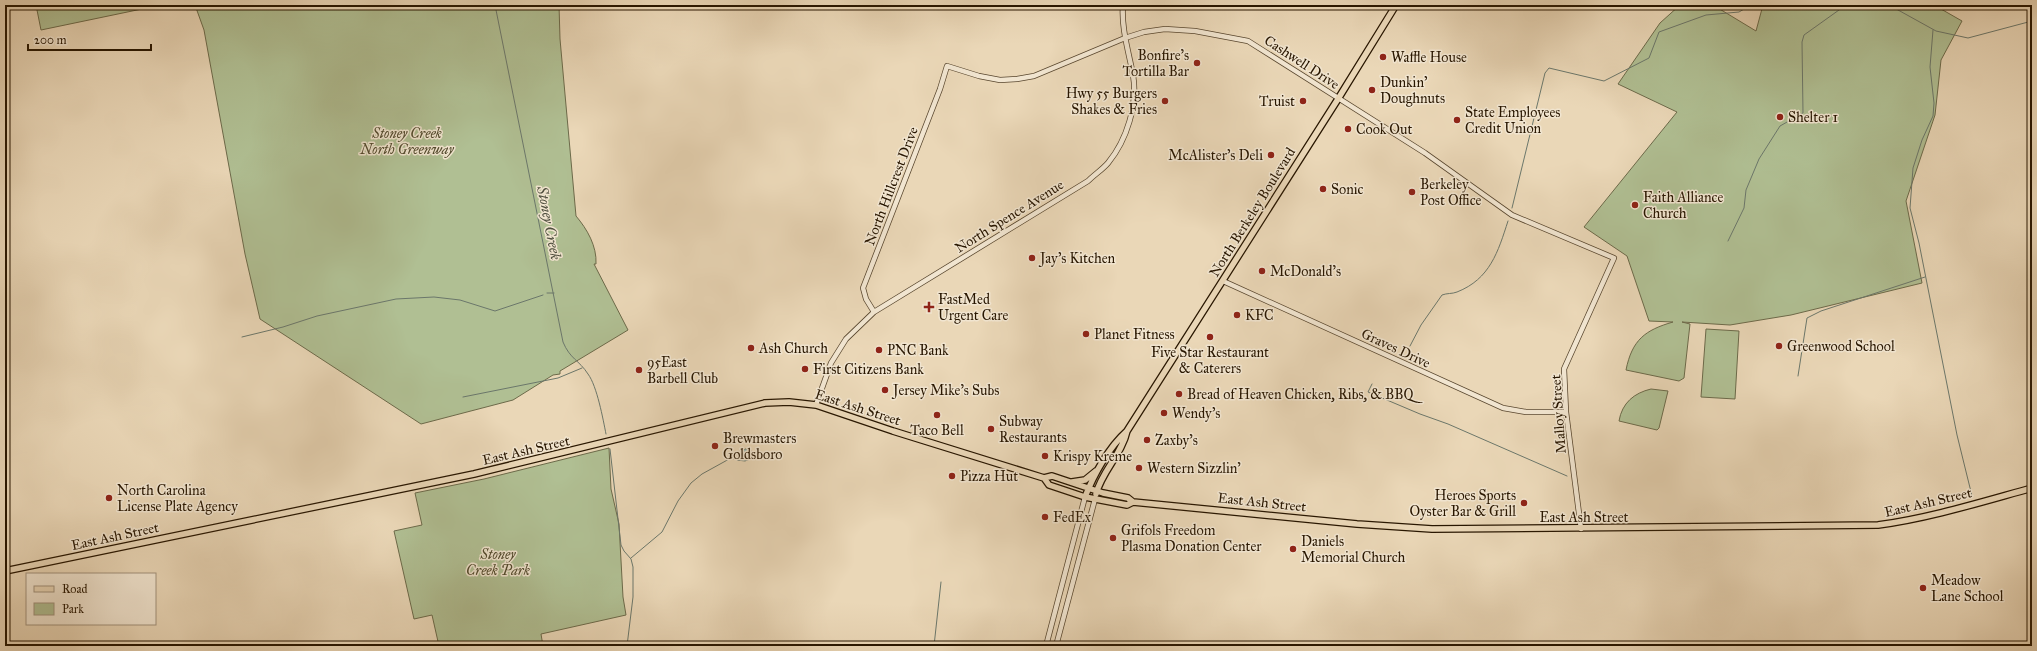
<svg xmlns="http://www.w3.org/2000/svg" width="2037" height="651" viewBox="0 0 2037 651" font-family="'IM FELL Great Primer',serif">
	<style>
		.green { fill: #b0bf93; stroke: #6c6a4a }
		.water { fill: #98b8b3; stroke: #6b776b }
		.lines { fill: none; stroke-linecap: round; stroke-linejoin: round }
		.stream { stroke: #6b776b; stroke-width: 1 }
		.tertiary-casing { stroke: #58462e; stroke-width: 6 }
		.primary-casing { stroke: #281600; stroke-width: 8 }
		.tertiary { stroke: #f1e5d0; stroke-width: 4.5 }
		.primary { stroke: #ead7b7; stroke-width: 5.5 }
		.poi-dot { fill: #8f2418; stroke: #f1e5d0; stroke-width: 1.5 }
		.labels { text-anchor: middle; stroke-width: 3; stroke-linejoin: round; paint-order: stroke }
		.poi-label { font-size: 14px; fill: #281600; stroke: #f1e5d0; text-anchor: start }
		.street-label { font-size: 14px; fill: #281600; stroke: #f1e5d0 }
		.park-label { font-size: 14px; font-style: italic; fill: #51492c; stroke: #f1e5d0 }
		.water-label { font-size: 15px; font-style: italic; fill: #4f4f3f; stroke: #f1e5d0 }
	</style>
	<rect width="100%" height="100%" fill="#ead7b7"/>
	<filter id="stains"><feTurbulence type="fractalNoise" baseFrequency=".005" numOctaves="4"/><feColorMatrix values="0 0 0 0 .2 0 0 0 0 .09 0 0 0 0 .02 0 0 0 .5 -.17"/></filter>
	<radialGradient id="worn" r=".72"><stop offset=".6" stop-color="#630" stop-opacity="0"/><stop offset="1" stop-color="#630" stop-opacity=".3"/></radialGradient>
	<path class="green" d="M36 5H161L41 30Z
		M195 5H559L560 39 576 216C587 229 597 246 596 264H594L628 330 560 371V374L553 375 513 400 421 424 260 319 245 254 204 30Z
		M1680 5H1713L1756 31 1763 5H1934L1962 21 1941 60 1935 115 1906 201 1922 283 1791 315 1730 325 1682 322 1690 324 1684 378 1679 381 1626 370C1632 340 1645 330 1673 322L1649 321 1627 256 1584 227 1677 112 1618 84 1660 23Z
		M1706 329 1739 331 1735 399 1701 397Z
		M1651 389 1668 391 1659 428 1657 430 1619 421C1622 403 1634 393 1651 389Z
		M609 448 611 489 619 524 623 597 626 615 541 634 543 646H439L432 615 414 619 394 531 422 525 415 493 484 479Z"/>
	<path class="water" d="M745 449H748L754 453 753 458 745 461 737 460 741 452Z"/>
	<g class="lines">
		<path class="stream" d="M495 5 563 342C570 359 579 360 588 374 597 386 603 419 606 434
			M1889 5 1936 31 1968 38 2032 21
			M1933 30 1930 67 1934 103 1933 116 1922 140 1913 168 1910 208 1919 243 1957 435 1972 496
			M1512 208 1545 73 1549 68 1604 81 1649 58 1659 32 1706 15 1739 12 1751 5
			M1728 241 1744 208 1746 190 1759 159 1780 126 1803 113 1802 42 1804 35 1846 5
			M547 293H554
			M242 337 283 327 317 316 396 299 434 297 460 300 495 311 543 295
			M1410 346 1421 325 1442 295C1447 293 1452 294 1457 292 1490 279 1498 252 1508 221
			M1798 376 1807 318 1821 311 1925 277
			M1372 384 1368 392 1420 414 1448 424 1567 476
			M463 397 558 378 582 368
			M610 449 621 545 624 551 631 559 633 567V597L627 646
			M631 558 662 532 678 501 691 483 702 474 731 458 738 460
			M934 646 941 582"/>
		<defs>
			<path id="tertiary" d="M1223 281 1503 408 1526 412H1566
				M874 312 866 299 863 288 940 89 947 66 979 76 1000 80 1017 79 1034 76 1125 38 1144 32 1165 29 1195 31 1248 41 1425 153 1512 215 1614 258 1564 369 1566 412 1581 529
				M816 405 831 363 846 339 874 312 1088 181C1094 175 1103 169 1108 163 1127 140 1138 104 1133 75 1129 53 1121 28 1123 5
				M1046 646 1085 497
				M1056 646 1095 499"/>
			<path id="primary" d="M1044 478 1049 485 1085 497 1127 505 1133 502 1357 524 1432 529 1878 525C1930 518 1981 502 2032 488
				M1072 482 1085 480 1096 471
				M1096 494C1102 471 1122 454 1127 431
				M1085 497C1094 474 1109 447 1127 431L1338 99 1396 5
				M5 571 474 474 765 403 789 402 816 405 893 431 1044 478 1052 476 1103 493 1128 498 1133 502"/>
		</defs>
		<use href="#tertiary" class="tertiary-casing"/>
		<use href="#primary" class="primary-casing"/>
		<use href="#tertiary" class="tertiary"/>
		<use href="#primary" class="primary"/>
	</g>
	<g class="poi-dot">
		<circle cx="1383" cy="57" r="4"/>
		<circle cx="1197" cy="63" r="4"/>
		<circle cx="1372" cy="90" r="4"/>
		<circle cx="1165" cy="101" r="4"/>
		<circle cx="1303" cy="101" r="4"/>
		<circle cx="1780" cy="117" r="4"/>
		<circle cx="1457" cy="120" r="4"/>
		<circle cx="1348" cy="129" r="4"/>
		<circle cx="1271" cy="155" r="4"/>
		<circle cx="1323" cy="189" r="4"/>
		<circle cx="1412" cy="192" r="4"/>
		<circle cx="1635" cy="205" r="4"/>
		<circle cx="1032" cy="258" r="4"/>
		<circle cx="1262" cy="271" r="4"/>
		<path d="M927 301h4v4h4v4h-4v4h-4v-4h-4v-4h4z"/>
		<circle cx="1237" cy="315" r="4"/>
		<circle cx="1086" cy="334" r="4"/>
		<circle cx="1210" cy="337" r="4"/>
		<circle cx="1779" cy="346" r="4"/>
		<circle cx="751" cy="348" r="4"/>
		<circle cx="879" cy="350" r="4"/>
		<circle cx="805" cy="369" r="4"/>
		<circle cx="639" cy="370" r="4"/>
		<circle cx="885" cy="390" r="4"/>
		<circle cx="1179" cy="394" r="4"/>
		<circle cx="1164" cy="413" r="4"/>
		<circle cx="937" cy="415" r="4"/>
		<circle cx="991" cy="429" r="4"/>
		<circle cx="1147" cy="440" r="4"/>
		<circle cx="715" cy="446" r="4"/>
		<circle cx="1045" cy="456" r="4"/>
		<circle cx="1139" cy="468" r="4"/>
		<circle cx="952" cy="476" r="4"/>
		<circle cx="109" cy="498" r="4"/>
		<circle cx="1524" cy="503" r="4"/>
		<circle cx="1045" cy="517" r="4"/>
		<circle cx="1113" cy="538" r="4"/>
		<circle cx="1293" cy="549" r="4"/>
		<circle cx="1923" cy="588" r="4"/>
	</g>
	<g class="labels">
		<g class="poi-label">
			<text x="1189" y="60" text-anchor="end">Bonfire's<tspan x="1189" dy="16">Tortilla Bar</tspan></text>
			<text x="1391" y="62">Waffle House</text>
			<text x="1380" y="87">Dunkin'<tspan x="1380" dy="16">Doughnuts</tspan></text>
			<text x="1157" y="98" text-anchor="end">Hwy 55 Burgers<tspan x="1157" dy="16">Shakes &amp; Fries</tspan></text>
			<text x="1295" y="106" text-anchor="end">Truist</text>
			<text x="1465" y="117">State Employees<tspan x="1465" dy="16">Credit Union</tspan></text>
			<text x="1788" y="122">Shelter 1</text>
			<text x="1356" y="134">Cook Out</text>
			<text x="1263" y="160" text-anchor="end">McAlister's Deli</text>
			<text x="1420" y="189">Berkeley<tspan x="1420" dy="16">Post Office</tspan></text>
			<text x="1331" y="194">Sonic</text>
			<text x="1643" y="202">Faith Alliance<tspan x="1643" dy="16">Church</tspan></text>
			<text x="1040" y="263">Jay’s Kitchen</text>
			<text x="1270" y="276">McDonald's</text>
			<text x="938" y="304">FastMed<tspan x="938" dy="16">Urgent Care</tspan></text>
			<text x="1245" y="320">KFC</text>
			<text x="1094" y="339">Planet Fitness</text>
			<text x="1787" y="351">Greenwood School</text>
			<text x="759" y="353">Ash Church</text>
			<text x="887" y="355">PNC Bank</text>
			<text x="1210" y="357" text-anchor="middle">Five Star Restaurant<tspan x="1210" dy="16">&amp; Caterers</tspan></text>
			<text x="647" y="367">95East<tspan x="647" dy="16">Barbell Club</tspan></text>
			<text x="813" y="374">First Citizens Bank</text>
			<text x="893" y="395">Jersey Mike's Subs</text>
			<text x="1187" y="399">Bread of Heaven Chicken, Ribs, &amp; BBQ</text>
			<text x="1172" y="418">Wendy's</text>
			<text x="999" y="426">Subway<tspan x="999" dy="16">Restaurants</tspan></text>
			<text x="937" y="435" text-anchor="middle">Taco Bell</text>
			<text x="723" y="443">Brewmasters<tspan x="723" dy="16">Goldsboro</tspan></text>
			<text x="1155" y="445">Zaxby's</text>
			<text x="1053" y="461">Krispy Kreme</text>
			<text x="1147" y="473">Western Sizzlin'</text>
			<text x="960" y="481">Pizza Hut</text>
			<text x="117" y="495">North Carolina<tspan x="117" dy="16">License Plate Agency</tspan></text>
			<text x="1516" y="500" text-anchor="end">Heroes Sports<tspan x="1516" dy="16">Oyster Bar &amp; Grill</tspan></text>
			<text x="1053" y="522">FedEx</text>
			<text x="1121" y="535">Grifols Freedom<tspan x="1121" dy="16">Plasma Donation Center</tspan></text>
			<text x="1301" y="546">Daniels<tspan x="1301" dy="16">Memorial Church</tspan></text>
			<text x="1931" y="585">Meadow<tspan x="1931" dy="16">Lane School</tspan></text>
		</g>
		<g class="street-label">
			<text transform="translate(1302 62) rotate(33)" y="5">Cashwell Drive</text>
			<text transform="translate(891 186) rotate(-69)" y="5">North Hillcrest Drive</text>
			<text transform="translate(1252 212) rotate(-58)" y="5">North Berkeley Boulevard</text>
			<text transform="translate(1009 216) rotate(-32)" y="5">North Spence Avenue</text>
			<text transform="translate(1396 348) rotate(25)" y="5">Graves Drive</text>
			<text transform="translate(858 407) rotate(18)" y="5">East Ash Street</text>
			<text transform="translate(1558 414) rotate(-94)" y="5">Malloy Street</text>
			<text transform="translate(526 450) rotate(-13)" y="5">East Ash Street</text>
			<text transform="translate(1262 502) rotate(6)" y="5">East Ash Street</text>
			<text transform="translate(1928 502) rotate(-13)" y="5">East Ash Street</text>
			<text x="1584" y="522">East Ash Street</text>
			<text transform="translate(115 536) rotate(-12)" y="5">East Ash Street</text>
		</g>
		<g class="park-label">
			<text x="407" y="138">Stoney Creek<tspan x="407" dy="16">North Greenway</tspan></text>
			<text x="498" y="559">Stoney<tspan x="498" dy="16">Creek Park</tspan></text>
		</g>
		<g class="water-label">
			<text transform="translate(549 223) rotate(79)" y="5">Stoney Creek</text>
		</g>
	</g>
	<rect width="2037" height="651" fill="none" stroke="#ead7b7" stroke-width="20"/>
	<rect x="6" y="6" width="2025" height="639" fill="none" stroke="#281600" stroke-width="2"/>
	<rect x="10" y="10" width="2017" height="631" fill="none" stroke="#281600"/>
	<rect x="26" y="573" width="130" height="52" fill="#f1e5d0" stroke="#a1927d"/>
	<rect x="34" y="586" width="20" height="6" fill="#ead7b7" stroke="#a1927d"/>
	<text x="62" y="593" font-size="12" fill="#281600">Road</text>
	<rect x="34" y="603" width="20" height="12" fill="#b0bf93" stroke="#a1927d"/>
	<text x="62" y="613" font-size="12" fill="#281600">Park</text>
	<path d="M28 44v6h123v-6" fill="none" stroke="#281600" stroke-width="2"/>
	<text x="34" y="44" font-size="12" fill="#281600" stroke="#f1e5d0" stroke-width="3" paint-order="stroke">200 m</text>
	<rect width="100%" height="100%" filter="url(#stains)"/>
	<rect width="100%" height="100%" fill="url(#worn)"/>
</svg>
